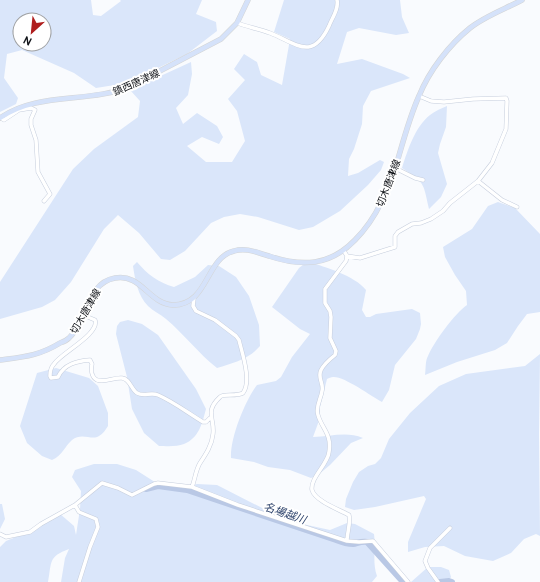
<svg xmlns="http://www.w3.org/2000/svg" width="540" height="582" viewBox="0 0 540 582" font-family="Overpass,'Noto Sans JP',sans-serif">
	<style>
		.green { fill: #dae6fa; fill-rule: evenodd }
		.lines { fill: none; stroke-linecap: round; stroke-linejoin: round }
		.river { stroke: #b9c8e5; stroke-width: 6 }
		.minor-casing { stroke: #c6cedd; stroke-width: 4.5 }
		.major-casing { stroke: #d4d5d5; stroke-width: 5.5 }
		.minor { stroke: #fff; stroke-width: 3.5 }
		.major { stroke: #d5e2fa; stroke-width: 4.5 }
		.labels { text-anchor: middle; stroke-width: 4; stroke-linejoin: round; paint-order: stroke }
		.street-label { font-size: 10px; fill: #101318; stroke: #fff }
		.water-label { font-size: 11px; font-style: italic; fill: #31466e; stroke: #fff }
	</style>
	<rect width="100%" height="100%" fill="#f9fbfe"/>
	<path class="green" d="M0 0H91L93 15 101 16 121 1 120 0H202L196 14 216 22 217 31 187 54 127 83 96 88 74 73 22 50 7 54 4 78 18 98 16 104 0 112ZM20 20H44V44H20Z
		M284 0H400L402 17 409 33 396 35 359 28 347 32 337 64 362 59 403 74 410 78 371 91 363 106 362 124 354 149 349 159 348 176 358 173 380 160 384 162 381 170 368 185 340 211 313 227 299 230 258 217 240 214 224 217 211 223 185 251 170 260 161 259 139 233 118 215 104 229 71 282 55 300 42 307 0 319V282L73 169 94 149 138 117 140 101 130 90 191 62 192 74 188 95 176 108 183 124 197 113 217 126 223 137 219 144 202 137 187 146 206 162H232L245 141 237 111 228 99 245 80 234 69 244 54 257 62 261 75 282 85 290 39 274 32Z
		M447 106 446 127 440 144 438 153 447 184 441 197 429 209C423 182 425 183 402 168 408 149 415 127 430 115 435 111 442 108 447 106Z
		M498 202 515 208 540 234V312L527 314 518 326 507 343 495 350 457 362 425 375C426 369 425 361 428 356 434 342 455 313 467 305L466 291 455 275 445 257 443 247 472 229 488 206Z
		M308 261C326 268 354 275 366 290L362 310 366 317H370L376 314 412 309 420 313 421 324 420 329 416 339 395 365 389 390 382 402C371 396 344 376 333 377 331 377 329 378 327 379L320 407V418L313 437C330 437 346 431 363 438L351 443 330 465 318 475 311 478 290 470 268 467 254 462 231 458C230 438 245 401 257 385L276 381 281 377 292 357 310 334 300 329 272 307 299 268Z
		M137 262C147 274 159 283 174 287L195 277 208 265 219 266 236 277 249 296 259 325 260 346C249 359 233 363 217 368 198 353 184 334 166 319 160 314 153 311 148 306 138 296 135 280 133 266Z
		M128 320 142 324 158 335 196 389 206 409C202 424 199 438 184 444 177 447 166 446 159 446L144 433 132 409 127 377 116 334 117 326 120 322Z
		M540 354 539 434 540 536 536 534 524 539 511 553 493 561 465 556 444 546 425 547 408 552V542L426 499 424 496 375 507 354 510 345 507 346 499 353 482 359 472 368 466 375 464 381 458 389 439 410 413 439 386 466 374 525 366Z
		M56 368 89 378 98 386 108 413V426C106 429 103 434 99 436 92 441 82 432 72 440 65 446 62 456 52 460L42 456 27 443 20 426 37 373Z
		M94 464H117L136 470 158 484 174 491 197 484 217 485 268 511 298 523 330 530 347 523 355 524 374 534C376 548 372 562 377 576L372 582H61L65 558 69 549C48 557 52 561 48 582H0V547L6 541 31 531 59 513 74 526 76 535 80 509 81 491 72 477 75 470Z
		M0 504H2L5 519 0 529Z
		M428 567H441L449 570 451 577 448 582H411Z"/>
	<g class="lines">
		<path class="river" d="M146 489 158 486 187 490 336 540C341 542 347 544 353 544 358 543 362 541 367 542L403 582
			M440 582 449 581 452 582"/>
		<defs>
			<path id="minor" d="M237 23C248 27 259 29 270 33 296 43 312 62 329 26 332 18 339 9 337 0
				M1 118 4 120 19 110 31 108 35 110 31 119V125L36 140 38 172 50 194 44 201
				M395 168 415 178 423 180
				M478 181 502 200 517 207
				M344 251 347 256 346 261 325 289V303L330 311 331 317 330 338 336 351 335 355C330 359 324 364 321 370 317 378 324 383 322 391 321 399 315 407 318 415 322 429 332 434 329 452 328 464 310 478 312 490 315 501 340 510 349 515 351 523 347 533 347 541
				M347 256 360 258 395 247V236L398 232 412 224 421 223 431 219 443 211 450 203 478 181 492 163 506 129 507 101 506 98 473 99 444 102 431 101 419 96
				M83 315 95 320C100 334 61 353 54 364 51 367 50 372 50 376L51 378 58 377C64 364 77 361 90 360L92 364C91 369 91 377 97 380 105 383 114 377 122 378 130 379 131 389 137 393 143 397 151 392 158 395 174 402 188 413 203 422H206L210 418
				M192 487C195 479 196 469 200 463 206 454 212 445 213 434 215 418 204 412 220 397 223 393 236 397 243 393 252 381 242 353 239 340L236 336 215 320 196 311 193 306 194 298
				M0 534 6 537 30 532 41 524 75 505
				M79 582 90 547 98 527 96 519 79 512 75 505 102 483 118 488 132 495 154 484 158 483 192 487 238 505 347 541 359 542 373 541 408 582
				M438 582 428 568 425 561 430 548 450 528"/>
			<path id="major" d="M0 118C39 91 89 104 131 86L221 39 237 23 248 0
				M0 360C23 357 39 356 60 343 63 342 67 340 69 338 88 321 86 283 115 278 141 273 149 304 173 305 209 305 205 258 234 251 246 247 258 253 269 256 302 267 330 266 355 240 378 217 388 189 398 159 404 138 410 116 419 96 429 71 449 45 470 28 485 16 505 9 522 0"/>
		</defs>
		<use href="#minor" class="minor-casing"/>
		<use href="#major" class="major-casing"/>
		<use href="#minor" class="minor"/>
		<use href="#major" class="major"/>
	</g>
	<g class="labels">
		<g class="street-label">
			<text transform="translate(136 82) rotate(-24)" y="4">鎮西唐津線</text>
			<text transform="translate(388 183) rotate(-69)" y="4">切木唐津線</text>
			<text transform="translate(85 311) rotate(-60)" y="4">切木唐津線</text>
		</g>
		<g class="water-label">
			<text transform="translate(285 513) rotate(19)" y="4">名場越川</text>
		</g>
	</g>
	<g transform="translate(32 32) rotate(207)"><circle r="19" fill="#ffffff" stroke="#9fa1a3"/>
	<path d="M0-3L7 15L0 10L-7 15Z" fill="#af1e1e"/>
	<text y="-6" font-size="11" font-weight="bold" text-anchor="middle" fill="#101318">N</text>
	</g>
</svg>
